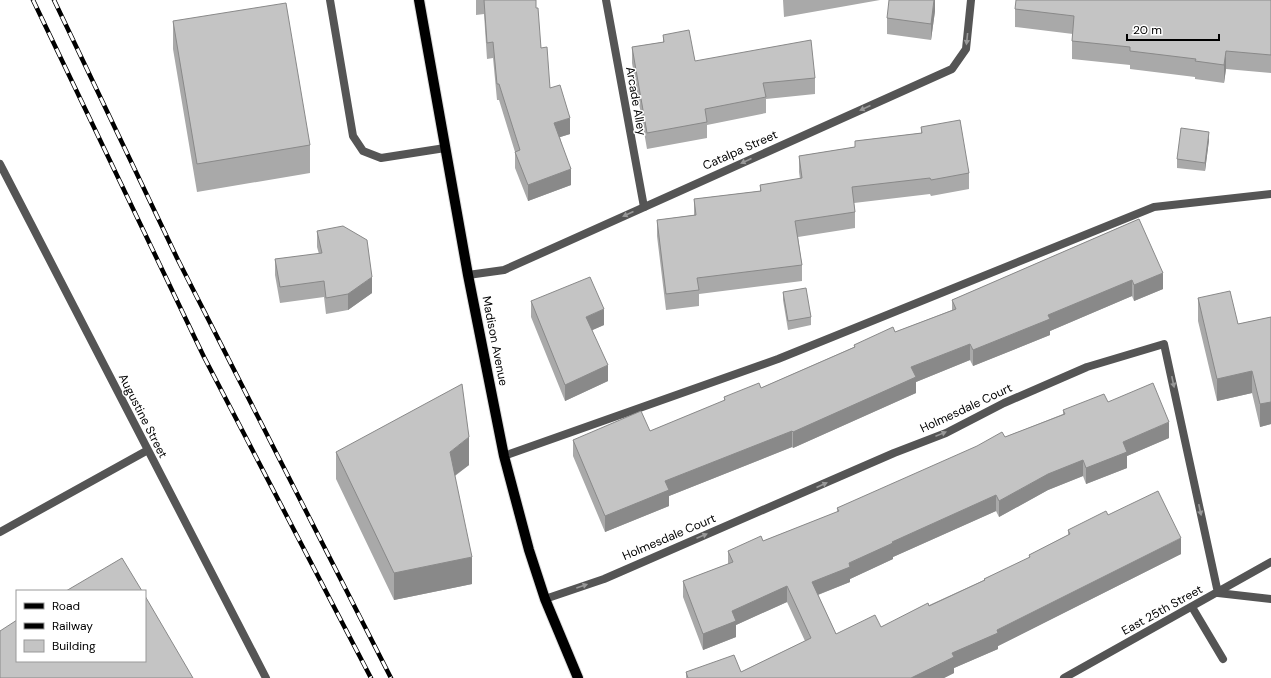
<svg xmlns="http://www.w3.org/2000/svg" width="1271" height="678" viewBox="0 0 1271 678" font-family="'DM Sans',sans-serif">
	<style>
		.lines { fill: none; stroke-linecap: round; stroke-linejoin: round }
		.primary-casing { stroke: #dbdbdb; stroke-width: 12 }
		.lane { stroke: #555; stroke-width: 8 }
		.street { stroke: #555; stroke-width: 8 }
		.primary { stroke: #000; stroke-width: 10 }
		.rail-casing { stroke: #000; stroke-width: 4.5 }
		.rail { stroke: #fff; stroke-width: 3; stroke-dasharray: 9; stroke-linecap: butt }
		.wall { fill: #a9a9a9 }
		.shaded-wall { fill: #898989 }
		.building { fill: #c4c4c4; stroke: #898989 }
		.oneway { fill: #999 }
		.labels { text-anchor: middle; stroke-width: 3; stroke-linejoin: round; paint-order: stroke }
		.street-label { font-size: 12px; fill: #000; stroke: #fff }
	</style>
	<rect width="100%" height="100%" fill="#fff"/>
	<g class="lines">
		<defs>
			<path id="primary" d="M419 0 468 275 504 456 529 550 545 599 578 678"/>
		</defs>
		<use href="#primary" class="primary-casing"/>
		<path class="lane" d="M330 0 353 136 363 151 381 158 445 148
			M606 0 644 207
			M0 164 266 678
			M504 456 778 359 1154 207 1271 194
			M0 532 148 450
			M1218 593 1271 599
			M1192 607 1223 659"/>
		<path class="street" d="M468 275 504 270 952 69 966 49 971 0
			M545 599 604 579 894 453 946 433 1004 403 1087 367 1164 344 1218 593
			M1064 678 1271 562"/>
		<use href="#primary" class="primary"/>
		<defs>
			<path id="rail" d="M33 0 204 357 371 678
				M54 0 177 258 391 678"/>
		</defs>
		<use href="#rail" class="rail-casing"/>
		<use href="#rail" class="rail"/>
	</g>
	<path class="wall" d="M476 0H536V8L541 48 550 88 570 134 560 137 571 185 528 201 515 168V152L499 100H497L493 58 487 59 484 14 476 15Z
		M783 0H880L784 17Z
		M935 0V11L931 40 887 34V18Z
		M1271 0V73L1226 69 1224 83 1195 79V77L1130 69V65L1072 59V41L1073 34 1015 27V9Z
		M173 21 310 145V173L197 192 173 49Z
		M663 35 695 61 815 78V94L766 99V113L707 125V138L647 149 632 63V47L663 42Z
		M921 127 969 173V189L931 196 930 194 854 203 855 212V228L798 237 802 265V281L699 294V306L666 310 657 236V220L694 215V199L760 191V185L800 179 799 172V156L855 147V141L921 133Z
		M1209 140 1205 171 1177 168V159Z
		M1139 219 1163 289 1134 301 1132 296 1050 331V335L973 366 970 360 916 382V393L793 448 792 447 669 496V506L605 532 573 456V440L650 431 724 401V397L761 388 854 347V345L895 332 952 310V300Z
		M317 231 372 293 348 310 326 314 324 297 280 303 275 275V259L319 254 317 247Z
		M783 292 811 317V325L788 330 783 300Z
		M1198 298 1238 324 1271 317V424L1260 427 1252 393 1217 401 1198 321Z
		M531 301 604 325 592 330 608 381 565 401 531 317Z
		M1108 402 1169 438 1127 456V468L1086 484 1083 476 1048 490 999 517 996 511 893 557V559L850 579V582L818 595 836 634 881 627 984 580V579L1029 558V555L1068 535V530L1108 515 1181 554 998 646V649L954 668V673L944 678H686V672H741L805 641 787 602 736 625V637L703 650 683 597V581L728 564V551L763 541 837 512V508L1005 437 1063 414V410Z
		M336 452 469 465 455 476 472 584 394 600 336 479Z"/>
	<path class="shaded-wall" d="M934 0H935V11L931 40V24Z
		M1226 51V69L1224 83V65Z
		M570 118V134L554 139V123Z
		M1209 132V140L1205 171V163Z
		M571 169V185L528 201V185Z
		M1163 273V289L1134 301V285Z
		M372 277V293L348 310V294Z
		M1132 280V296L1050 331V335L973 366V350L1048 315Z
		M604 309V325L586 333V317Z
		M970 344V360L916 382V393L793 448V432L911 367Z
		M608 365V381L565 401V385Z
		M1252 371V393L1217 401V379Z
		M1271 402V424L1260 427V404Z
		M1169 422V438L1127 456V468L1086 484V468L1123 442Z
		M792 431V447L669 496V506L605 532V516L665 481Z
		M469 437V465L450 479V452Z
		M1083 460V476L1048 490 999 517V501L1048 474Z
		M996 495V511L893 557V559L850 579V582L812 597V582L892 542Z
		M1181 538V554L998 646V649L954 668V673L944 678H911L952 653 997 630Z
		M472 557V584L394 600V573Z
		M787 586V602L736 625V637L703 650V634L732 611Z"/>
	<path class="building" d="M484 0H536V8H538L541 48 547 47 550 88 560 85 570 118 554 123 571 169 528 185 515 152 520 150 499 84H497L493 42 487 43Z
		M889 0H934L931 24 887 18Z
		M1016 0H1271V55L1226 51 1224 65 1195 61 1196 59 1130 51V47L1072 41 1074 16 1015 9Z
		M286 3 310 145 197 164 173 21Z
		M689 30 695 61 811 40 815 78 763 83 766 97 705 109 707 122 647 133 632 47 664 42 663 35Z
		M960 120 969 173 931 180 930 178 852 187 855 212 795 221 802 265 697 278 699 290 666 294 657 220 696 215 694 199 761 191 760 185 802 178 799 156 855 147V141L922 133 921 127Z
		M1181 128 1209 132 1205 163 1177 159Z
		M1139 219 1163 273 1134 285 1132 280 1048 315 1050 319 973 350 970 344 911 367 916 377 793 432 792 431 665 481 669 490 605 516 573 440 641 411 650 431 725 400 724 397 759 383 761 388 855 347 854 345 893 327 895 332 956 309 952 300Z
		M343 226 367 240 372 277 348 294 326 298 324 281 280 287 275 259 322 253 317 231Z
		M590 277 604 309 586 317 608 365 565 385 531 301Z
		M806 288 811 317 788 321 783 292Z
		M1230 291 1238 324 1271 317V402L1260 404 1252 371 1217 379 1198 298Z
		M1153 383 1169 422 1123 442 1127 452 1086 468 1083 460 1048 474 999 501 996 495 892 542 893 543 849 563 850 567 812 582 836 634 875 615 881 627 928 603 929 606 985 580 984 579 1030 557 1029 555 1070 534 1068 530 1106 511 1108 515 1158 491 1181 538 997 630 998 633 952 653 954 657 911 678H688L686 672 734 655 741 672 811 638 787 586 732 611 736 621 703 634 683 581 733 562 728 551 761 536 763 541 839 511 837 508 977 446 1002 432 1005 437 1065 414 1063 410 1104 394 1108 402Z
		M462 384 469 437 450 452 472 557 394 573 336 452Z
		M122 558 142 591H66Z
		M145 596 193 678H0V631L17 620V661H145Z"/>
	<defs><path id="oneway-solid" d="M-6-.8H1V-3.2L6.5 0L1 3.2V.8H-6Z"/></defs>
	<g class="oneway">
		<use href="#oneway-solid" transform="translate(967 39) rotate(96)"/>
		<use href="#oneway-solid" transform="translate(865 108) rotate(156)"/>
		<use href="#oneway-solid" transform="translate(746 161) rotate(156)"/>
		<use href="#oneway-solid" transform="translate(628 214) rotate(156)"/>
		<use href="#oneway-solid" transform="translate(1173 382) rotate(78)"/>
		<use href="#oneway-solid" transform="translate(941 434) rotate(-22)"/>
		<use href="#oneway-solid" transform="translate(822 485) rotate(-24)"/>
		<use href="#oneway-solid" transform="translate(1200 510) rotate(78)"/>
		<use href="#oneway-solid" transform="translate(702 536) rotate(-23)"/>
		<use href="#oneway-solid" transform="translate(582 586) rotate(-19)"/>
	</g>
	<g class="labels">
		<g class="street-label">
			<text transform="translate(636 101) rotate(80)" y="4">Arcade Alley</text>
			<text transform="translate(740 150) rotate(-24)" y="4">Catalpa Street</text>
			<text transform="translate(495 341) rotate(79)" y="4">Madison Avenue</text>
			<text transform="translate(966 408) rotate(-25)" y="4">Holmesdale Court</text>
			<text transform="translate(143 416) rotate(63)" y="4">Augustine Street</text>
			<text transform="translate(669 537) rotate(-23)" y="4">Holmesdale Court</text>
			<text transform="translate(1162 610) rotate(-29)" y="4">East 25th Street</text>
		</g>
	</g>
	<rect x="16" y="590" width="130" height="72" fill="#ffffff" stroke="#999999"/>
	<rect x="24" y="603" width="20" height="6" fill="#000000" stroke="#999999"/>
	<text x="52" y="610" font-size="12" fill="#000000">Road</text>
	<rect x="24" y="623" width="20" height="6" fill="#000000" stroke="#999999"/>
	<text x="52" y="630" font-size="12" fill="#000000">Railway</text>
	<rect x="24" y="640" width="20" height="12" fill="#c4c4c4" stroke="#999999"/>
	<text x="52" y="650" font-size="12" fill="#000000">Building</text>
	<path d="M1127 34v6h92v-6" fill="none" stroke="#000000" stroke-width="2"/>
	<text x="1133" y="34" font-size="12" fill="#000000" stroke="#ffffff" stroke-width="3" paint-order="stroke">20 m</text>
</svg>
